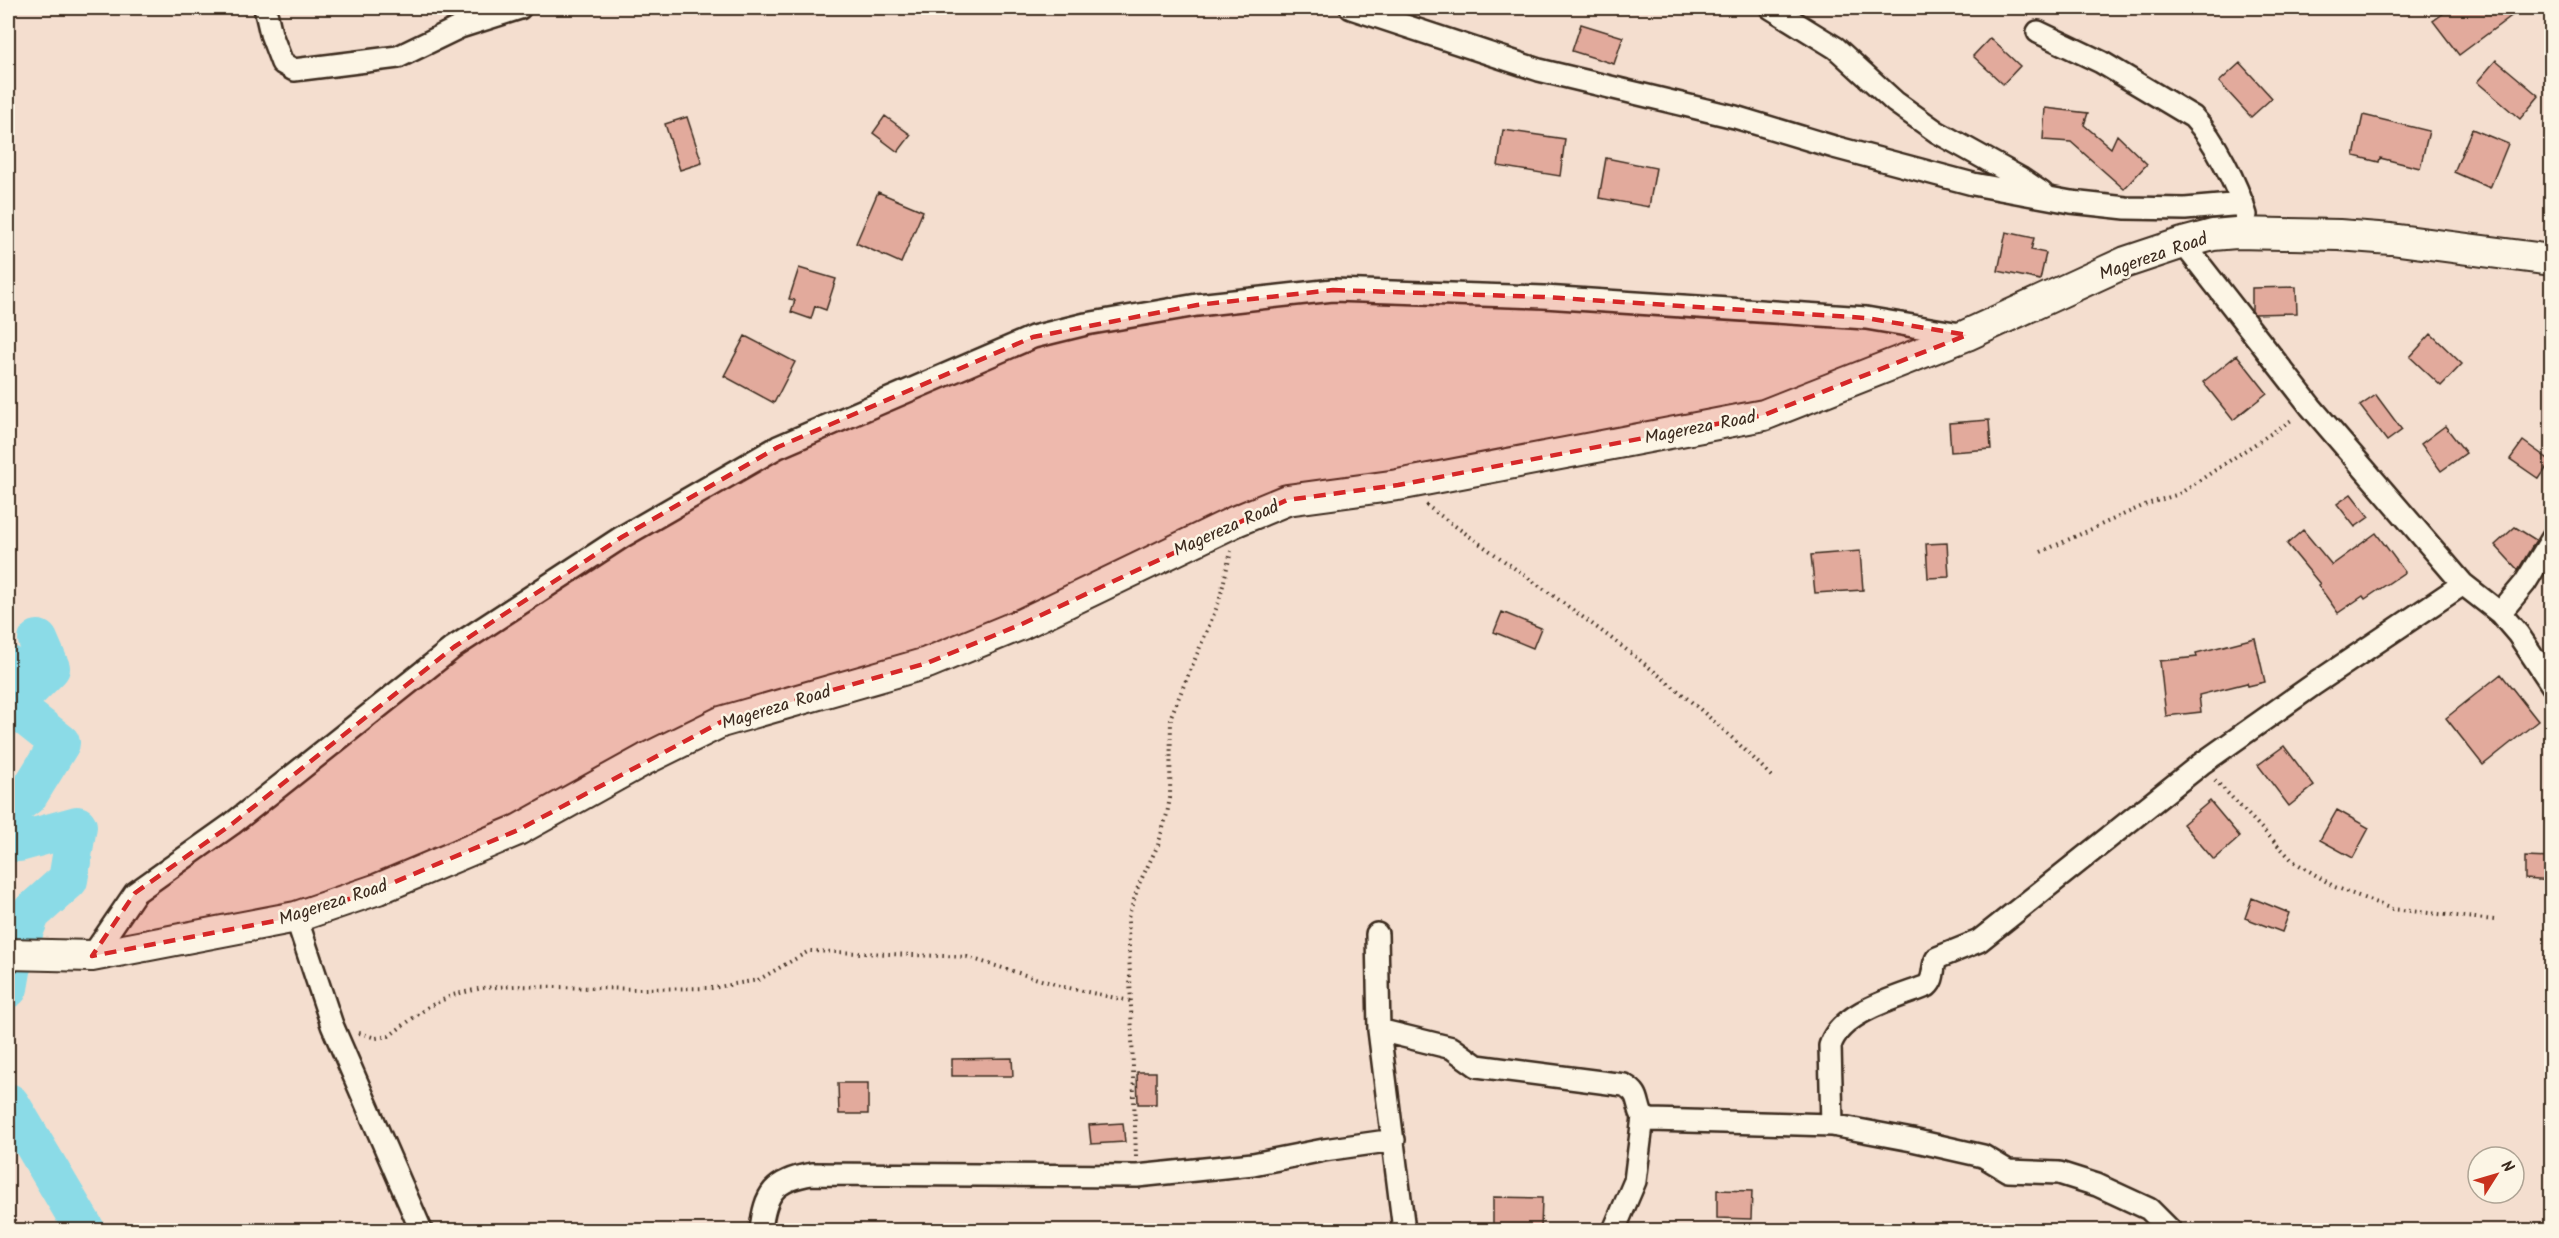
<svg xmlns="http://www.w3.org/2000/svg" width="2559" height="1238" viewBox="0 0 2559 1238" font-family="Kalam,sans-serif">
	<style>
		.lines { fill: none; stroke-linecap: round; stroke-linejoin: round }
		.river { stroke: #8bdbe7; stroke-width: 40 }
		.building { fill: #e2aa9c; stroke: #3b2a1e; stroke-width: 1.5 }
		.street-casing { stroke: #3b2a1e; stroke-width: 26 }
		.secondary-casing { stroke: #3b2a1e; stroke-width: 34 }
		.path { stroke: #3b2a1e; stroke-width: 4; stroke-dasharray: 1.5 4.5; stroke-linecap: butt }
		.street { stroke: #fcf5e5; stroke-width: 21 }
		.secondary { stroke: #fcf5e5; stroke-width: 30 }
		.marked { fill: #d62828; fill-opacity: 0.2; stroke: #d62828; stroke-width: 4.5; stroke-dasharray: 12 8; stroke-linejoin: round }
		.labels { text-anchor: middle; stroke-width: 5; stroke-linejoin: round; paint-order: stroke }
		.street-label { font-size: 18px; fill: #3b2a1e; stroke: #fcf5e5 }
	</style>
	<rect width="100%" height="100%" fill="#f4decf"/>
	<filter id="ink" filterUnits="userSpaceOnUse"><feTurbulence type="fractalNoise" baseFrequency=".0167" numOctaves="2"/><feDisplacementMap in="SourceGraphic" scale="12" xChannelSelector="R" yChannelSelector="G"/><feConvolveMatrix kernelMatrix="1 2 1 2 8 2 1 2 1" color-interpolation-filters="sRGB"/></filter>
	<g filter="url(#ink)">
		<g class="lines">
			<path class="river" d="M8 665 29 689 50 668 38 640
				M8 702 60 743 28 795 8 810
				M8 832 19 842 77 826 68 880 31 913 14 954 8 988
				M8 1103 10 1104 85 1230"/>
		</g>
		<path class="building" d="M2451 8H2522L2459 55 2433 21Z
			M1581 24 1623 37 1614 64 1572 51Z
			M1990 38 2020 66 2003 84 1973 56Z
			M2496 60 2539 96 2520 119 2477 82Z
			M2240 63 2272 98 2251 117 2219 82Z
			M2045 108 2088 113 2084 125 2111 148 2117 135 2147 164 2124 189 2071 142 2043 140Z
			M2363 115 2429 131 2420 168 2380 158 2379 162 2354 156Z
			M885 116 911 135 898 152 873 133Z
			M687 117 702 163 680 170 665 124Z
			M2472 129 2508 144 2490 188 2454 172Z
			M1503 130 1565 139 1560 176 1498 166Z
			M1606 158 1656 168 1649 207 1599 198Z
			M878 192 923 211 901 263 856 243Z
			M2006 232 2034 238 2031 250 2046 253 2040 280 1998 271Z
			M799 268 836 279 826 310 815 306 811 319 791 312 795 300 789 299Z
			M2296 287 2297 313 2254 314 2252 311V288Z
			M2431 334 2462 364 2441 386 2410 357Z
			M745 336 795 362 774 403 724 376Z
			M2237 355 2267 393 2233 420 2203 382Z
			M2376 395 2402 430 2387 441 2360 406Z
			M1989 420 1991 449 1951 452 1949 423Z
			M2445 426 2466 453 2441 471 2421 444Z
			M2523 441 2551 461 2539 479 2510 459Z
			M2351 494 2369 517 2355 527 2337 504Z
			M2515 527 2536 540 2518 570 2495 545Z
			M2303 530 2332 565 2376 533 2405 572 2365 599 2363 596 2338 613 2318 585 2320 584 2287 544Z
			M1947 543 1949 577 1928 578 1926 544Z
			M1860 551 1863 590 1815 593 1811 555Z
			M1502 612 1541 628 1533 648 1494 632Z
			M2255 638 2265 682 2248 686 2247 683 2199 695 2201 712 2166 716 2160 661 2197 657 2196 653Z
			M2501 674 2538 721 2483 765 2446 718Z
			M2284 746 2314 786 2289 806 2258 765Z
			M2210 801 2240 837 2214 860 2183 824Z
			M2337 810 2369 828 2353 858 2320 840Z
			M2525 857 2552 858V881L2525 879Z
			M2252 898 2289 913 2282 932 2245 918Z
			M1012 1058 1013 1076H952V1059Z
			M1137 1072H1156V1104H1138Z
			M838 1083H868V1114H839Z
			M1123 1123 1125 1142 1091 1144 1089 1125Z
			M1717 1190 1752 1191 1751 1219 1717 1218Z
			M1493 1197 1542 1198 1541 1230H1493Z"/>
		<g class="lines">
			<defs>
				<path id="street" d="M265 8 271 34 282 63 294 70 398 57 460 27 520 8
					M1351 8 1539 70 1735 117 1834 147 1973 184 2071 202 2126 208 2185 209 2243 204
					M1771 8 1836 48 1895 102 1937 132 2020 178 2042 193
					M2038 32 2101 62 2193 117C2215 140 2237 185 2246 215
					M2183 243 2311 407 2463 584 2500 613 2518 634 2552 685
					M2500 613 2525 583 2552 539
					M296 917 332 1025 421 1230
					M1377 934 1379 1030 1404 1230
					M92 956 135 893 232 824 454 647 622 537 778 447 1033 337 1086 324 1197 305 1333 290 1544 297 1866 318 1966 335
					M1379 1030 1452 1048 1477 1066 1624 1085C1642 1095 1635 1102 1643 1117L1651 1120 1832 1125 1912 1140 1983 1156 2008 1171 2059 1173 2097 1185 2149 1209 2170 1230
					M1832 1125 1830 1046C1840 1012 1896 998 1927 986 1936 978 1931 967 1937 958L1979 941 2201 764 2313 685 2463 584
					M761 1230C765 1193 774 1180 812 1174L1137 1176 1253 1164 1324 1150 1394 1140
					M1614 1230 1635 1181 1643 1117"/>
				<path id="secondary" d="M8 954 92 956 296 917 378 889 518 830 646 759 721 722 927 663 1022 624 1236 521 1287 500 1398 485 1764 415 1967 335 2126 262 2183 243 2213 235 2236 233 2339 235 2391 239 2552 260"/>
			</defs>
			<use href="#street" class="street-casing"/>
			<use href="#secondary" class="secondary-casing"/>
			<path class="path" d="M1426 505C1544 591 1671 672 1773 778
				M2041 552 2147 504 2179 494 2293 419
				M2215 780 2293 861 2335 887 2392 909 2494 920
				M359 1033 376 1038 389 1036 428 1007 453 995 482 988 515 986 638 989 712 988 758 980 809 951 967 957 1064 987 1130 1001
				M1136 1157 1128 918 1139 884 1158 845 1167 814 1170 798 1171 716 1219 602 1231 551"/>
			<use href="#street" class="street"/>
			<use href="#secondary" class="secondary"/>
		</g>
	</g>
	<path class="marked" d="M1333 290 1544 297 1866 318 1967 335 1764 415 1398 485 1287 500 1022 624 927 663 721 722 518 830 378 889 296 917 92 956 135 893 232 824 454 647 622 537 778 447 1033 337 1197 305Z"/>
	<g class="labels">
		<g class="street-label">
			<text transform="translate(2153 256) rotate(-19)" y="6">Magereza Road</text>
			<text transform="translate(1700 427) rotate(-11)" y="6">Magereza Road</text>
			<text transform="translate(1226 528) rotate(-24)" y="6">Magereza Road</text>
			<text transform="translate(776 707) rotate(-17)" y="6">Magereza Road</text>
			<text transform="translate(333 902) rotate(-18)" y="6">Magereza Road</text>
		</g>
	</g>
	<rect width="2559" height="1238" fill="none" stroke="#fcf5e5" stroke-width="30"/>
	<rect x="15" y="15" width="2529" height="1208" fill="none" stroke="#3b2a1e" stroke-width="2" filter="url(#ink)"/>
	<g transform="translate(2496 1175) rotate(53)"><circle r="28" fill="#fcf5e5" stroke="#afa495" stroke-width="1.5"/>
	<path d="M0-4.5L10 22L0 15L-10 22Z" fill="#c8321e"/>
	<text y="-9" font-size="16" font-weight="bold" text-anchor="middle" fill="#3b2a1e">N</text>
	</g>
</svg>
